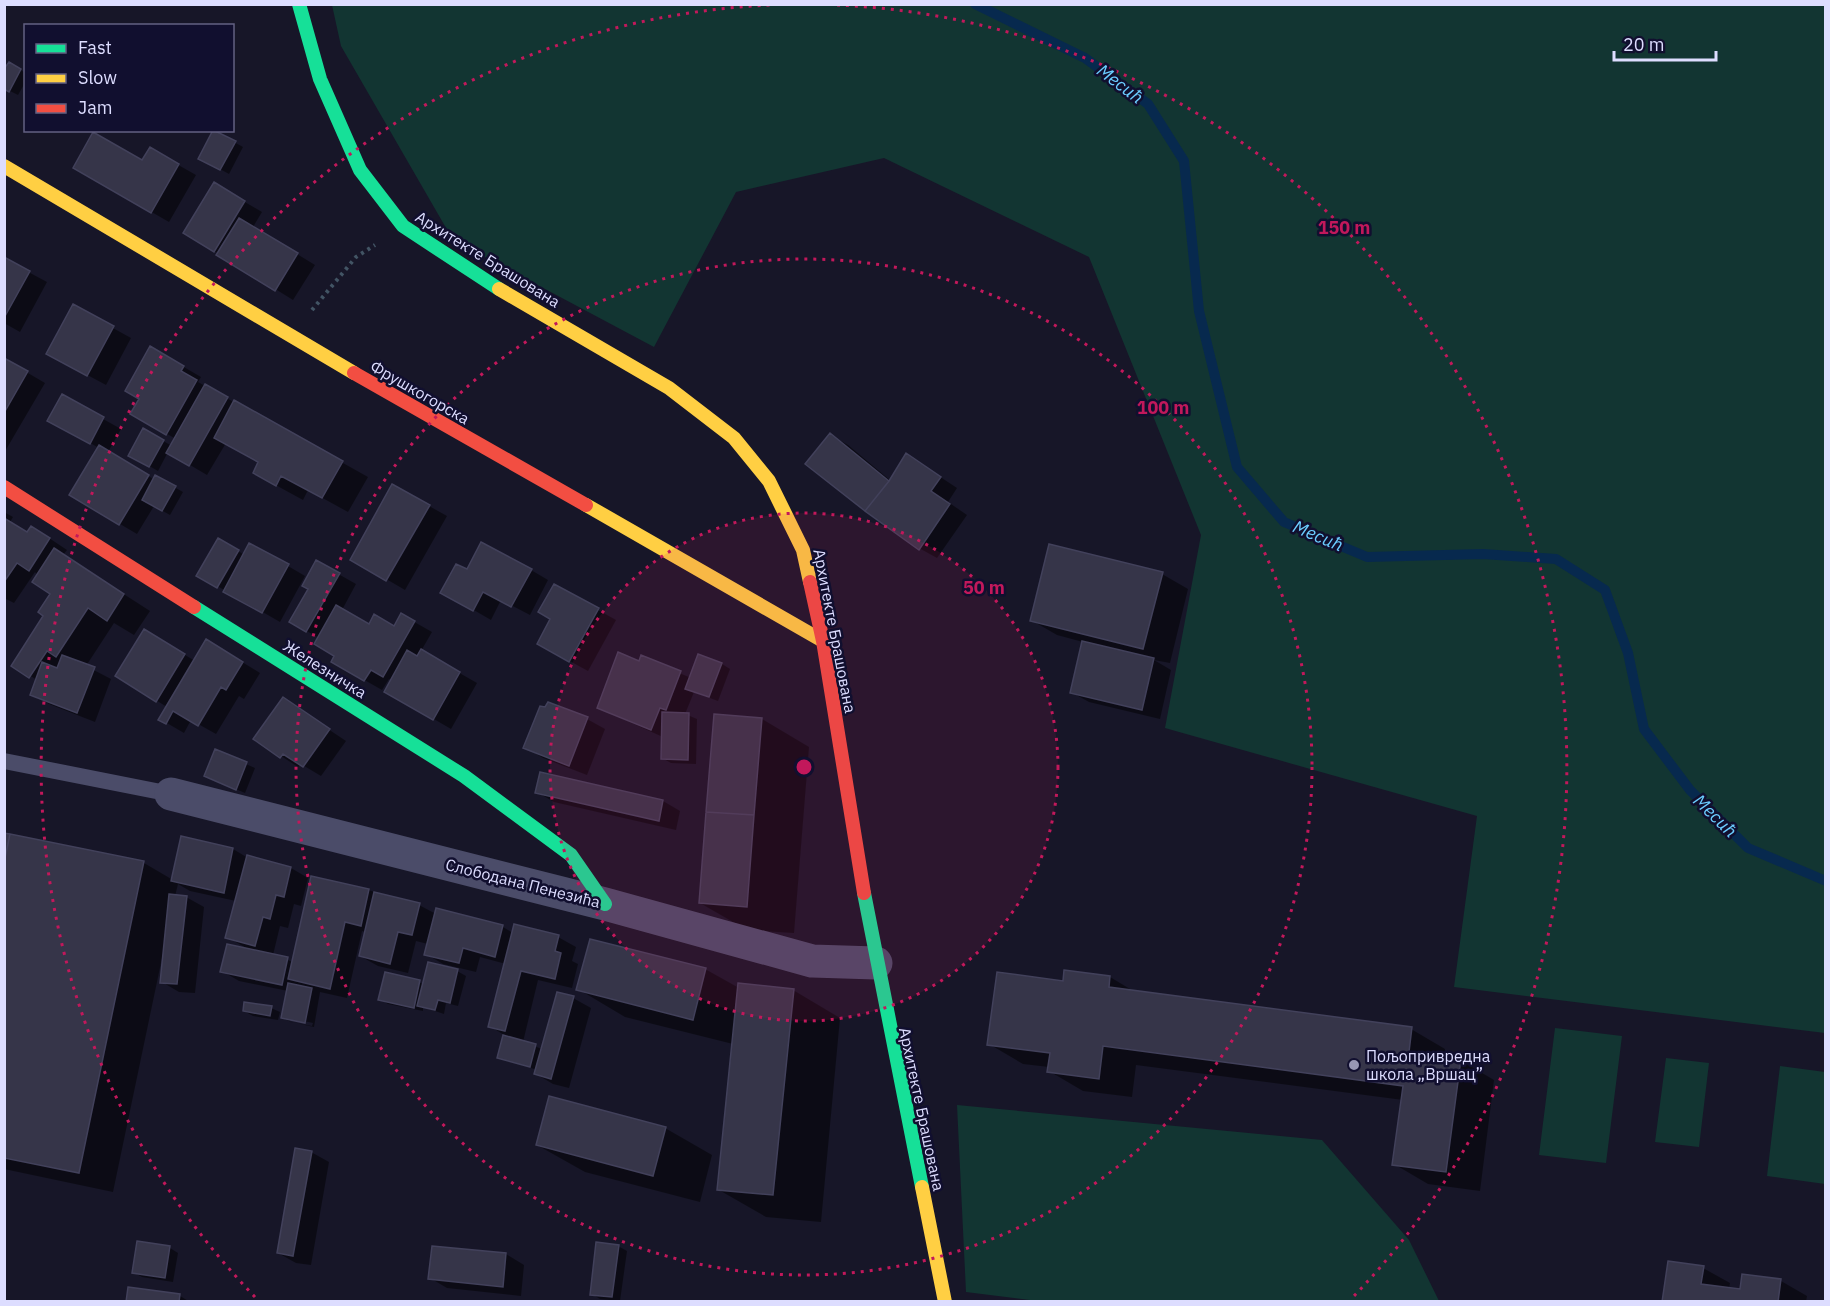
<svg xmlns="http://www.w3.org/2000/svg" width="1830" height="1306" viewBox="0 0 1830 1306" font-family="'IBM Plex Sans',sans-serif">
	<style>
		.green { fill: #123532 }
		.shadow { fill: #0007; fill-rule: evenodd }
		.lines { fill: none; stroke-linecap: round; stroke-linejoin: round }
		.stream { stroke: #07294e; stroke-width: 10 }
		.building { fill: #363549; stroke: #42415b; stroke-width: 1.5 }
		.path { stroke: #425464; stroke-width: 4; stroke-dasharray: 3 4.5; stroke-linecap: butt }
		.lane { stroke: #4b4c69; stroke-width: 16 }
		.street { stroke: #4b4c69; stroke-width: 33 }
		.fast { stroke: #16e098; stroke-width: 14 }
		.slow { stroke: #ffcf43; stroke-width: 14 }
		.jam { stroke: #f24e42; stroke-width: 14 }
		.ring { fill: none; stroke: #c2185b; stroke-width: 3; stroke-dasharray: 3 6 }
		.poi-dot { fill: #9897b4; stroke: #110f2f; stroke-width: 2 }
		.labels { text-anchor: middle; stroke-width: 5; stroke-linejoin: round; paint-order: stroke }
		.street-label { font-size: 16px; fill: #ddf; stroke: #110f2f }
		.poi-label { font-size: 16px; fill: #ddf; stroke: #110f2f; text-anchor: start }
		.water-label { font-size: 18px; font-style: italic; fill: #6bcdff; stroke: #110f2f }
		.centre { fill: #c2185b; stroke: #110f2f; stroke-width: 3 }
		.ring-label { font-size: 18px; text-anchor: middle; font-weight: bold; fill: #c2185b; stroke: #110f2f; stroke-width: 5; stroke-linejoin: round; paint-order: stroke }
	</style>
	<rect width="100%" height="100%" fill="#171628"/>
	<path class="green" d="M332 5H1825V1033L1454 987 1477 816 1165 728 1201 535 1089 257 884 158 736 192 654 347 453 240 341 46Z
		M1555 1028 1622 1036 1606 1163 1539 1155Z
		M1666 1058 1709 1063 1699 1147 1655 1142Z
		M1780 1066 1825 1072V1184L1767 1176Z
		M957 1105 1322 1140 1409 1240 1439 1301 1046 1302 966 1292Z"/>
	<path class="shadow" d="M9 64 26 73V81L18 95 4 88Z
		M214 131 243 147 229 174 200 158Z
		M150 149 196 175 169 222 75 168 143 162Z
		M214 184 262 212 253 227 315 265 293 300 185 233Z
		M4 259 47 282 20 332 4 323Z
		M73 306 131 338 106 385 65 363Z
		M151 348 201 377 198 382 368 477 348 512 308 490 303 500 281 488 255 473 260 462 226 443 207 475 168 452 158 471 130 455 144 430 172 446 176 439 132 414 141 399Z
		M4 359 45 383 4 453Z
		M62 396 121 429 108 452 155 480 156 477 183 492 170 515 154 506 137 534 71 495 99 448 67 430Z
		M830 435 848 445 891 481 907 455 957 488 948 502 967 515 937 558 919 548Z
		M393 486 447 516 405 590 352 559Z
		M4 512 13 517 10 522 28 533 49 538 67 550 63 555 150 611 134 635 114 623 86 666 111 679 95 722 49 704 32 694 37 680 13 665 45 616 52 593 35 572 14 603 4 598Z
		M218 540 245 555 288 566 305 576 280 622 198 575Z
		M317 562 356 584 342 610 370 626 395 628 402 615 432 632 421 651 477 683 451 729 386 691 392 680 389 679 382 690 333 662 336 655 319 638 291 622 310 589Z
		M531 570 548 580 530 615 501 600 491 620 460 602 467 571Z
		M1162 574 1188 589 1170 663 1154 660 1171 670 1160 719 1089 702 1071 692 1083 642 1057 635 1031 620Z
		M555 586 616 620 588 671 557 654Z
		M162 641 195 661 224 651 260 673 244 699 239 696 216 734 191 720 184 733 160 719 167 707 117 676Z
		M642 657 691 678 722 664 730 669 718 701 694 692 685 714 697 719 696 764 671 763 662 758 663 737 598 708 640 663Z
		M283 699 346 741 321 776 301 764 298 767 255 739Z
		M715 716 762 719 809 747 794 933 747 930 700 903Z
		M587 719 605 729 587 775 543 758 525 747Z
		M216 751 255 768 245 793 206 776Z
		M537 792 663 801 680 811 676 830 554 802Z
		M4 835 144 863 173 880 182 838 233 849 248 858 291 868 308 878 301 906 294 904 288 928 280 926 273 955 293 962 368 890 419 905 436 914 437 910 503 927 513 933 558 937 576 947 572 961 578 964 572 988 538 980 523 1042 542 1049 573 998 591 1008 569 1088 553 1084 536 1074 537 1070 499 1057 504 1035 490 1026 506 964 480 957 476 972 443 964 426 954 428 944 416 941 408 973 378 966 360 956 366 932 362 931 347 998 320 992 314 1027 291 1022 283 1018 288 991 239 981 222 971 248 949 227 937 236 901 190 891 178 884 175 896 186 897 204 907 195 993 179 992 162 982 164 959 162 958 113 1192 4 1169ZM290 1018 313 1023 312 1026 290 1022Z
		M705 969 739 988 793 990 840 1018 821 1222 766 1217 719 1190 733 1044 625 1017 578 989Z
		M457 971 466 976 458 1006 446 1003 444 1014 423 1007V1011L388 1004 380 999 386 974 424 984Z
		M1110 977 1135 992 1411 1029 1445 1049 1444 1058 1460 1060 1494 1080 1480 1191 1428 1184 1394 1164 1403 1100 1136 1065 1132 1097 1083 1091 1049 1071V1067L1023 1064 989 1044 1064 982Z
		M271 1008 280 1012 278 1020 253 1016 244 1011Z
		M665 1128 712 1155 700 1202 585 1172 537 1145Z
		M311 1152 329 1162 311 1265 296 1263 278 1253Z
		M139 1242 170 1248 178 1253 173 1282 142 1277 133 1272Z
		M618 1246 627 1251 620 1301 600 1299 592 1294Z
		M433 1247 506 1254 524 1265 521 1296 447 1288 430 1278Z
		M1703 1268 1730 1283 1729 1289 1741 1291 1781 1281 1807 1296 1806 1302H1664Z
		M129 1289 180 1296 190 1302H128Z"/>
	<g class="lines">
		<path class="stream" d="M975 4 1085 58 1148 104 1184 161 1199 311 1237 467 1284 522 1367 557 1483 554 1556 559 1605 590 1628 653 1644 729 1690 790 1748 848 1826 881"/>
	</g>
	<path class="building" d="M9 62 21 69 9 92 4 89V69Z
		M213 130 236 141 220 170 198 159Z
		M93 132 142 160 150 147 179 164 151 213 73 168Z
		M214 182 245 201 214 252 183 233Z
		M239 218 298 253 275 291 216 255Z
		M4 257 30 271 4 318Z
		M73 304 114 326 87 376 46 354Z
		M150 346 184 366 181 371 197 380 166 435 130 414 139 399 125 391Z
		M4 358 28 371 4 413Z
		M205 384 228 397 189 466 166 453Z
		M62 394 104 417 90 444 47 421Z
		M234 400 343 461 322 498 281 476 276 486 253 473 258 462 214 438Z
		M143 428 164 440 149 467 128 456Z
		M830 433 889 481 865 511 805 464Z
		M99 445 149 475 119 525 69 495Z
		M906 453 941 477 931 491 950 504 919 550 865 511 889 481Z
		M155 475 176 486 162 511 142 500Z
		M392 484 430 505 386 581 350 560Z
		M4 518 27 532 31 526 50 538 29 571 17 563 4 582Z
		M218 538 239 550 217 588 196 576Z
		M481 542 532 569 511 607 483 592 473 611 440 593 456 564 467 569Z
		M249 543 289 564 262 613 223 592Z
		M1049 544 1163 572 1143 649 1030 621Z
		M54 548 124 594 107 621 88 608 56 657 47 651 29 678 11 666 43 616 38 612 50 594 32 582Z
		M316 560 340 573 306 632 289 622 308 589 302 586Z
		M554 584 599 608 569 662 537 644 550 619 538 612Z
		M336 605 369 624 374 614 394 626 401 613 415 621 383 677 371 670 364 681 331 662 334 656 314 644Z
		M144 629 185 654 156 702 115 676Z
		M206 639 243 662 226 690 221 687 198 726 173 711 166 724 158 720Z
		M1082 641 1154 658 1142 710 1070 693Z
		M421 649 460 672 433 720 384 692 407 650 417 656Z
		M618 652 639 661 641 655 681 671 666 710 660 708 651 730 597 708Z
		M698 654 722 663 709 697 685 689Z
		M62 655 95 667 77 713 30 695 42 662 57 668Z
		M283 697 330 729 303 767 283 754 280 758 253 739Z
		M548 702 588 717 569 766 523 748 540 706 545 707Z
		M662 712 689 713 688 760 661 759Z
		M714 714 762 718 754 815 706 812Z
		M215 749 247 762 236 790 204 776Z
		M540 772 663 800 659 821 535 793Z
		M706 812 754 815 747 907 699 903Z
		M4 833 10 834 4 863Z
		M10 834 144 861 79 1173 4 1158V863Z
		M181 836 233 848 224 893 171 881Z
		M247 855 291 867 284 897 276 895 270 919 263 917 255 946 225 938Z
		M311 876 369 889 361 926 345 922 330 989 288 979Z
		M374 892 420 903 412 935 398 932 390 964 359 956Z
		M169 894 187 896 177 984 160 983Z
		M436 908 503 925 495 957 463 948 459 963 424 955Z
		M514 924 559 935 555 951 561 953 555 979 521 971 505 1031 488 1027Z
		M590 939 706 968 693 1020 576 990Z
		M227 944 288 957 282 985 220 972Z
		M428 962 458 969 450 1003 438 1000 435 1010 417 1006Z
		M1064 970 1110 976 1109 987 1412 1027 1409 1052 1461 1059 1446 1172 1392 1165 1403 1086 1103 1046 1099 1079 1047 1072 1050 1053 987 1045 997 972 1063 981Z
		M385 972 420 980 414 1008 378 1000Z
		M288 983 312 988 305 1023 281 1018Z
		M738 983 794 989 773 1195 717 1190Z
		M557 992 574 996 551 1079 534 1074Z
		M244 1002 272 1006 270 1016 243 1011Z
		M503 1035 536 1044 530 1067 497 1058Z
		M549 1096 666 1127 653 1176 536 1145Z
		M295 1148 312 1151 293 1256 277 1253Z
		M137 1241 170 1246 165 1278 132 1273Z
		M596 1242 619 1245 612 1297 590 1295Z
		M432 1246 506 1253 503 1287 428 1279Z
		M1668 1261 1704 1266 1701 1284 1740 1289 1742 1274 1781 1279 1778 1302H1662Z
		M128 1287 180 1294 179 1302H126Z"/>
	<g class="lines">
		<path class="path" d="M312 310 356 257 375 245"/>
		<path class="lane" d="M4 761 171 794"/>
		<path class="street" d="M171 794 605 904 812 961 876 963"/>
		<path class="fast" d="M299 4 320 79 360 170 403 226 499 289
			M194 607 464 776 571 855 605 904
			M864 893 922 1187"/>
		<path class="slow" d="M4 166 354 373
			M499 289 669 388 734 438 769 481 803 550 810 582
			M586 505 823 641
			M922 1187 945 1302"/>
		<path class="jam" d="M354 373 586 505
			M4 487 194 607
			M810 582 823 641 864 893"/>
	</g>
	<circle cx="804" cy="767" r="254" fill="#c2185b" fill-opacity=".12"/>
	<g class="ring">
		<circle cx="804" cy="767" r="254"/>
		<circle cx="804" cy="767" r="508"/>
		<path d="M255 1297A763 763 0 0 1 771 5M837 5A763 763 0 0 1 1353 1297"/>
	</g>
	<circle class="poi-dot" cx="1354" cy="1065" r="6"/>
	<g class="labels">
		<g class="street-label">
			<text transform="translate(488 259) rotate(32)" y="6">Архитекте Брашована</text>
			<text transform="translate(420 392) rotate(30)" y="6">Фрушкогорска</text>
			<text transform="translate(835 631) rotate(79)" y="6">Архитекте Брашована</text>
			<text transform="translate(325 669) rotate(32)" y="6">Железничка</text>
			<text transform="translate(523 883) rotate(14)" y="6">Слободана Пенезића</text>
			<text transform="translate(922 1109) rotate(78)" y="6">Архитекте Брашована</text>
		</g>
		<g class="poi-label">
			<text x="1366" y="1062">Пољопривредна<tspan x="1366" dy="18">школа „Вршац”</tspan></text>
		</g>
		<g class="water-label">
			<text transform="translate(1120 84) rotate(37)" y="6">Месић</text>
			<text transform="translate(1318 536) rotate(23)" y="6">Месић</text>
			<text transform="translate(1715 816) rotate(44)" y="6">Месић</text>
		</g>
	</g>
	<circle cx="804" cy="767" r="9" class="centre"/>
	<g class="ring-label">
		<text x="1344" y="234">150 m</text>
		<text x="1163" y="414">100 m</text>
		<text x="984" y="594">50 m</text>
	</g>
	<rect width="1830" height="1306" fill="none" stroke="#ddddff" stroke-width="12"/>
	<rect x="24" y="24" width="210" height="108" fill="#110f2f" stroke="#636182" stroke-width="1.5"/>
	<rect x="36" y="44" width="30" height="9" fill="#16e098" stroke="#636182" stroke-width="1.5"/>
	<text x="78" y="54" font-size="18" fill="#ddddff">Fast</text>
	<rect x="36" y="74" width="30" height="9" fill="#ffcf43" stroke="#636182" stroke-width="1.5"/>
	<text x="78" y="84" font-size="18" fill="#ddddff">Slow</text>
	<rect x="36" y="104" width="30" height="9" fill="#f24e42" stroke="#636182" stroke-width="1.5"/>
	<text x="78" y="114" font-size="18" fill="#ddddff">Jam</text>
	<path d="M1614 51v9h102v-9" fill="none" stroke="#ddddff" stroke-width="3"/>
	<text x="1623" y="51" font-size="18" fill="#ddddff" stroke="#110f2f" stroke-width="4.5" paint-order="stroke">20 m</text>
</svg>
